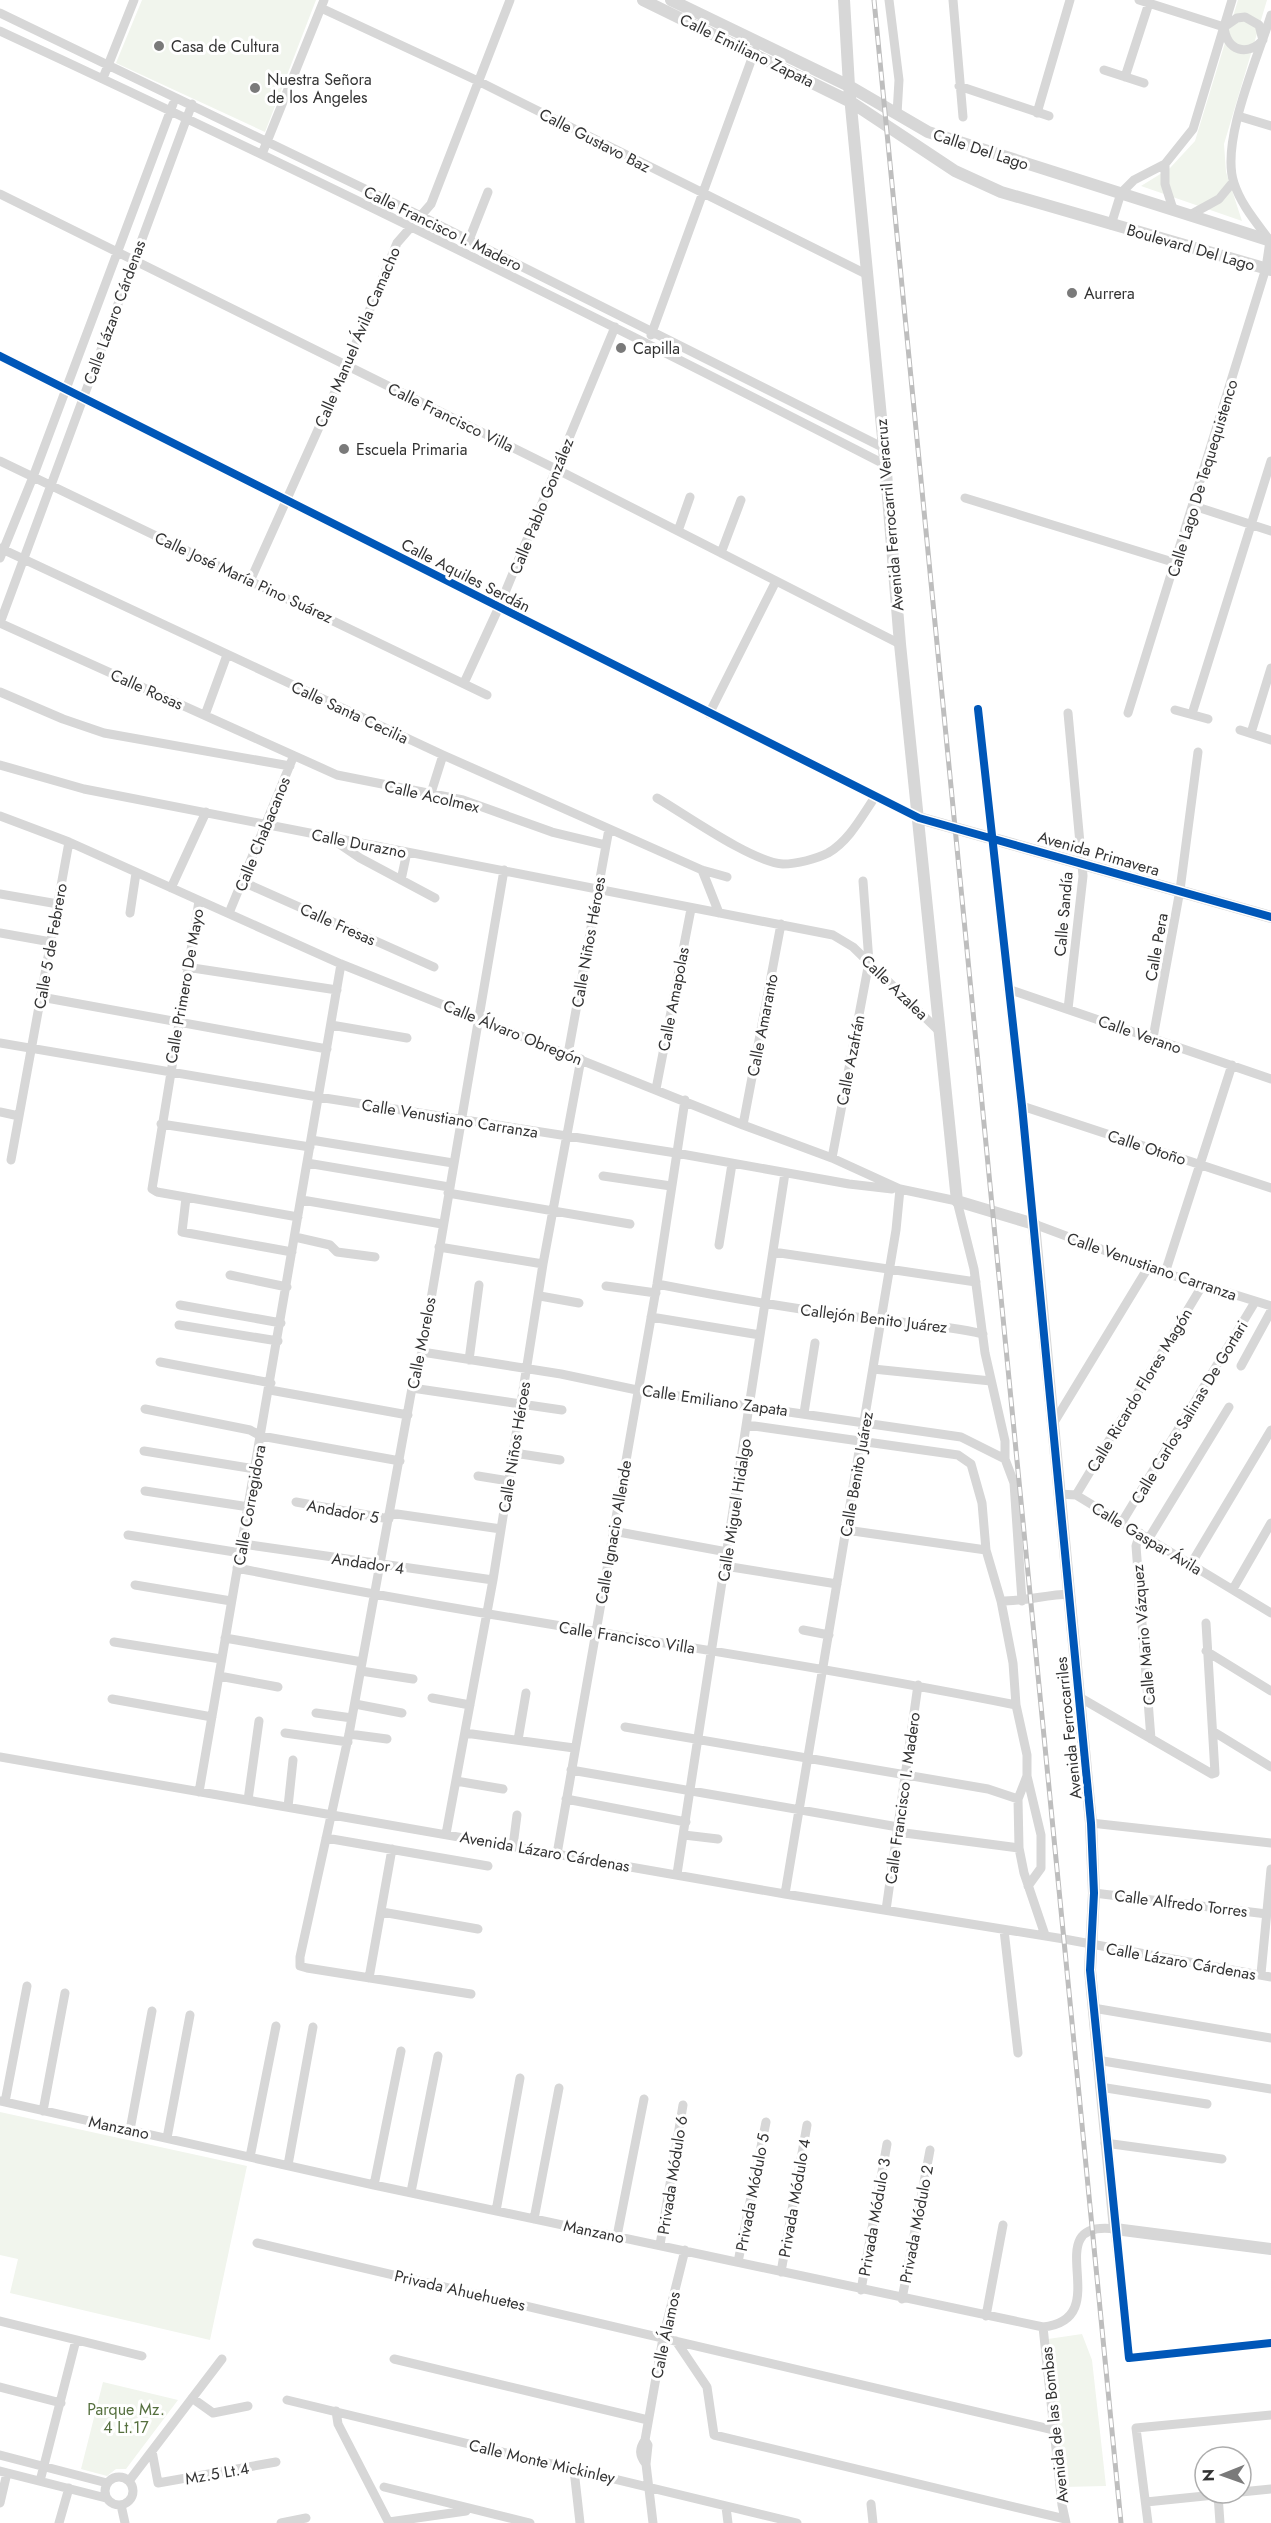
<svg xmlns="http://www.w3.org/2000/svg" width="1271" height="2523" viewBox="0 0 1271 2523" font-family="Jost,sans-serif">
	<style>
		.green { fill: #f1f5ed }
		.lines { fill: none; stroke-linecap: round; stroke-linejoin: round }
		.minor { stroke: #d7d7d7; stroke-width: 9 }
		.tertiary { stroke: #d7d7d7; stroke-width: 12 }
		.rail-casing { stroke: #bebebe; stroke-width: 5 }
		.rail { stroke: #fff; stroke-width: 3; stroke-dasharray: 9; stroke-linecap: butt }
		.cycleway-casing { stroke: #fff; stroke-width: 11 }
		.cycleway { stroke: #0057b8; stroke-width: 8 }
		.poi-dot { fill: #7a7a7a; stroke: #fff; stroke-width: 2 }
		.labels { text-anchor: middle; stroke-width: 6; stroke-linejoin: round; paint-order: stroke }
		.poi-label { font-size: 16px; fill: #333; stroke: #fff; text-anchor: start }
		.street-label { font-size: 16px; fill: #333; stroke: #fff }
		.park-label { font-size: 16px; fill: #56703f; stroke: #fff }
	</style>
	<rect width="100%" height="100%" fill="#fff"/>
	<path class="green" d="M142 0H316L265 132 116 63Z
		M1238 0H1267L1224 144 1226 172 1242 221 1141 186 1170 168 1195 141Z
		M0 2112 247 2166 210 2340 10 2293 18 2259 0 2255Z
		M1082 2334 1092 2360 1106 2486 1063 2487 1048 2339Z
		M103 2382 178 2400 126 2469H116L107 2476 81 2469Z"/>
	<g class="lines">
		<path class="minor" d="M889 0 899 80 897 114
			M953 0 963 117
			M1139 0 1224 27
			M321 8 478 81 868 275
			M0 13 421 216 884 448
			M1245 17 1259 25 1263 40C1247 57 1227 51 1224 27L1237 18Z
			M0 31C298 169 592 314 884 464
			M1104 70 1144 83
			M1125 77 1149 3
			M103 78 134 0
			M959 86 1049 116
			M1037 113 1070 0
			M1238 116 1271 126
			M262 154 324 0
			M1165 164V184L1173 209
			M0 194 556 469 900 644
			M1190 215 1219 199 1233 182
			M1111 225 1121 193 1134 180 1165 164 1193 129 1232 0
			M469 240 488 192
			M651 335 755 50
			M0 356 919 818
			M0 461 487 695
			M965 498 1176 563
			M1194 506 1271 531
			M678 531 690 497
			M0 548 443 755 702 870 727 877
			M721 553 741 500
			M0 558 33 477 173 104
			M251 579 347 365 397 243 431 204 510 0
			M0 623 337 775 463 800 552 832 606 845
			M0 623 192 104
			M464 683 499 607 615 327
			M0 692 63 719 104 733 290 766
			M978 709 1034 1224 1165 1273 1271 1306
			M1175 710 1208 719
			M1128 713 1266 268 1270 241C1257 223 1241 205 1234 183 1220 142 1258 57 1271 15
			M709 714 776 581
			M1192 714 1271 461
			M205 715 227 655
			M1240 730 1271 740
			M1251 733 1271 668
			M0 765 84 789 833 935 853 947 939 1031
			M431 793 443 755
			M657 798C686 815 752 862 783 864 797 864 816 859 828 853 849 841 862 816 875 797
			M0 816 69 842 341 964 743 1125 832 1158 900 1189 957 1201 974 1269 985 1353 1005 1441V1459L1014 1483 1022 1601
			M335 841 360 858 435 898
			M702 870 719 913
			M401 880 407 852
			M243 882 434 967
			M171 888 206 812
			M0 894 58 904
			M199 901 152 1189 157 1192 298 1217
			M130 913 136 873
			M229 913 292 760
			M0 933 51 942
			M186 967 337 990
			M1008 989 1271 1079
			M41 997 327 1049
			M1068 1009 1083 876 1068 713
			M331 1025 407 1038
			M1153 1038 1180 890 1198 752
			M0 1043 318 1097 676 1153 849 1184 892 1189
			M568 1054 609 829
			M656 1089 691 909
			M1022 1106 1271 1188
			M0 1112 19 1116
			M161 1124 310 1147
			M743 1125 781 924
			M311 1140 453 1163
			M832 1158 869 962 863 881
			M11 1160 69 842
			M307 1163 449 1187
			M603 1176 671 1186
			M448 1193 630 1224
			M186 1198 182 1232 292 1252
			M302 1200 442 1224
			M295 1237 330 1245 337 1252 375 1257
			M719 1245 732 1164
			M439 1247 543 1264
			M773 1252 976 1282
			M1165 1273 1232 1065
			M230 1275 287 1287
			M657 1284C724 1297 789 1308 856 1317 899 1323 941 1324 983 1334
			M606 1286 656 1293
			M540 1296 579 1303
			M180 1305 281 1323
			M651 1317 760 1335
			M179 1325 278 1341
			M422 1352 561 1374 637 1390 961 1437 1005 1459
			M469 1360 479 1285
			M160 1362 271 1383
			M1241 1366 1271 1311
			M873 1369 991 1381
			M412 1388 562 1410
			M270 1390 408 1415
			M145 1409 250 1430 261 1436 400 1461
			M804 1413 815 1343
			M1053 1424 1149 1266
			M747 1425 958 1455 971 1464 982 1503 986 1550 1001 1601 1013 1663 1016 1705 1027 1755V1776L1018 1799 1019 1848 1024 1873 1045 1935
			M144 1451 255 1469
			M514 1453 560 1460
			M478 1476 509 1481
			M145 1491 249 1507
			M1059 1494 1076 1495 1271 1613
			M1076 1495 1202 1286
			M296 1502 389 1519
			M390 1513 501 1529
			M1122 1522 1255 1302
			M846 1530 986 1550
			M613 1531 727 1552
			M1140 1533 1136 1546 1151 1739
			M128 1535 241 1553
			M1149 1538 1229 1407
			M243 1544 493 1580
			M1191 1564 1271 1430
			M725 1566 837 1584
			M237 1568C496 1620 758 1654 1016 1705
			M135 1585 231 1601
			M1233 1589 1271 1523
			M1001 1601C1024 1601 1046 1595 1069 1594
			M803 1630 829 1635
			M225 1638 362 1662
			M114 1642 221 1659
			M1206 1651 1271 1691
			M361 1671 413 1679
			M219 1676 278 1687
			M1079 1697 1212 1774 1215 1773 1206 1623
			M432 1698 470 1705
			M112 1699 212 1717
			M355 1704 402 1713
			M316 1713 352 1718
			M625 1727 988 1789 1018 1799
			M1214 1732 1271 1767
			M285 1733 348 1742
			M465 1733 574 1748
			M349 1734 387 1739
			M518 1740 526 1693
			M0 1757 785 1894 1064 1939 1271 1977
			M571 1770 898 1827
			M1027 1776 1041 1835V1868L1028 1886
			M456 1781 503 1789
			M199 1792 341 964
			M566 1799 686 1822
			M248 1800 259 1721
			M288 1807 293 1760
			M1091 1823 1271 1843
			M897 1832 1019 1848
			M446 1834 493 1580 543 1264 581 1059
			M684 1835 718 1839
			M326 1838 488 1866
			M513 1846 517 1815
			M557 1854 657 1284 685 1100
			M677 1874 785 1173
			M1094 1893 1267 1914
			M785 1894 896 1230 900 1189
			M886 1910 918 1685
			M382 1912 478 1929
			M1004 1930 1018 2053
			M1261 1974 1271 1869
			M369 1978 392 1849
			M471 1994 307 1968 300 1966V1957L349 1734 412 1388 422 1352 504 870
			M1093 2008 1271 2038
			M1097 2060 1271 2089
			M1100 2087 1207 2104
			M0 2101 374 2185 1043 2327C1119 2319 1034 2219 1115 2229L1129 2358 1271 2343
			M5 2102 27 1986
			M43 2111 65 1993
			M130 2130 152 2011
			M167 2138 190 2015
			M1105 2143 1222 2159
			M250 2157 276 2026
			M288 2165 313 2027
			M374 2185 401 2051
			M411 2192 438 2056
			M496 2211 520 2078
			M534 2219 559 2088
			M617 2236 644 2099
			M257 2243 1054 2430
			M660 2245 683 2105
			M738 2262 766 2122
			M781 2272 807 2125
			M861 2290 887 2144
			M902 2299 930 2150
			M986 2316 1003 2225
			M0 2321 142 2356
			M1043 2327 1062 2505 1066 2523
			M676 2341 707 2387 714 2435 1065 2519
			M394 2359 648 2420
			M0 2387 61 2403
			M192 2398 213 2413 248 2406
			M287 2400 797 2523
			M336 2411 338 2424 389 2523
			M645 2440 648 2445 646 2464 653 2523
			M152 2451 158 2483 276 2462
			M0 2455 107 2483
			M646 2464C639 2455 639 2449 645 2440L663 2338 685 2250
			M574 2470 580 2523
			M0 2471 106 2498
			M105 2491a14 14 0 1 1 28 0a14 14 0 1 1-28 0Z
			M40 2481 76 2340
			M129 2481 222 2359
			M384 2487 530 2523
			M1241 2492 1271 2489
			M1218 2495 1220 2523
			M1146 2502 1234 2493
			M0 2503 7 2473
			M871 2504 873 2523
			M121 2505 125 2523
			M726 2507 728 2523
			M389 2522 466 2511
			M59 2523 69 2488
			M281 2523 306 2518
			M1148 2523 1136 2428 1271 2415"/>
		<path class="tertiary" d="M643 0 851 102 955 171 1001 192 1271 270
			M671 0 849 86 928 132 1271 241
			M844 0 849 86 884 448 900 644 957 1201 1034 1224 1091 1823 1094 1893 1090 1970 1115 2229 1271 2249
			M919 818 1271 917"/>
		<defs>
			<path id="rail" d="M874 0 1121 2523"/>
		</defs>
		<use href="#rail" class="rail-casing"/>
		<use href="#rail" class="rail"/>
		<defs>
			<path id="cycleway" d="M0 356 919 818 1271 917
				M978 709 1022 1106 1091 1823 1094 1893 1090 1970 1129 2358 1271 2343"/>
		</defs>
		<use href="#cycleway" class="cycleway-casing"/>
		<use href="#cycleway" class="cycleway"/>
	</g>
	<g class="poi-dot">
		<circle cx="159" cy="46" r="6"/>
		<circle cx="255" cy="88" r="6"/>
		<circle cx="1072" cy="293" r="6"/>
		<circle cx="621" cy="348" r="6"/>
		<circle cx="344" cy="449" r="6"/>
	</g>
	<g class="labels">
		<g class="poi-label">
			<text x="171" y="52">Casa de Cultura</text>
			<text x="267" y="85">Nuestra Señora<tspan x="267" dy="18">de los Angeles</tspan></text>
			<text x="1084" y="299">Aurrera</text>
			<text x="633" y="354">Capilla</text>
			<text x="356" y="455">Escuela Primaria</text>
		</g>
		<g class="street-label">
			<text transform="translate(747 50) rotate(26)" y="6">Calle Emiliano Zapata</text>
			<text transform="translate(595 140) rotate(27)" y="6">Calle Gustavo Baz</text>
			<text transform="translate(981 149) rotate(18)" y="6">Calle Del Lago</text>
			<text transform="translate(443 228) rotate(26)" y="6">Calle Francisco I. Madero</text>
			<text transform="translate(1191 247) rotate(16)" y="6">Boulevard Del Lago</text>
			<text transform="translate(114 312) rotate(-70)" y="6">Calle Lázaro Cárdenas</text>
			<text transform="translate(357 337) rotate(-67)" y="6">Calle Manuel Ávila Camacho</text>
			<text transform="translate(451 417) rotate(26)" y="6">Calle Francisco Villa</text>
			<text transform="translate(1202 478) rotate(-73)" y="6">Calle Lago De Tequequistenco</text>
			<text transform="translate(541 506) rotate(-68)" y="6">Calle Pablo González</text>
			<text transform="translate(889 515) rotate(-95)" y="6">Avenida Ferrocarril Veracruz</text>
			<text transform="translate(466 575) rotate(27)" y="6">Calle Aquiles Serdán</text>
			<text transform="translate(244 577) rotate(25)" y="6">Calle José María Pino Suárez</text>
			<text transform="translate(147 689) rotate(24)" y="6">Calle Rosas</text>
			<text transform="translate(350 712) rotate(25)" y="6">Calle Santa Cecilia</text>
			<text transform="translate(432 796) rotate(13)" y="6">Calle Acolmex</text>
			<text transform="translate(262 834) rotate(-68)" y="6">Calle Chabacanos</text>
			<text transform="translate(359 843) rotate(11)" y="6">Calle Durazno</text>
			<text transform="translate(1099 853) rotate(16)" y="6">Avenida Primavera</text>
			<text transform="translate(1063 914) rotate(-85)" y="6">Calle Sandía</text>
			<text transform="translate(338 924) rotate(24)" y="6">Calle Fresas</text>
			<text transform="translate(588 942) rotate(-80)" y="6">Calle Niños Héroes</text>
			<text transform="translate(50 946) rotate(-80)" y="6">Calle 5 de Febrero</text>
			<text transform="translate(1156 947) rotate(-80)" y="6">Calle Pera</text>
			<text transform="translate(184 986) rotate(-80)" y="6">Calle Primero De Mayo</text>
			<text transform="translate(895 987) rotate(44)" y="6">Calle Azalea</text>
			<text transform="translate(673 999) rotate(-79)" y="6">Calle Amapolas</text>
			<text transform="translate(762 1025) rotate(-79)" y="6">Calle Amaranto</text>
			<text transform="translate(513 1032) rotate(22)" y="6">Calle Álvaro Obregón</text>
			<text transform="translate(1140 1034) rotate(19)" y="6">Calle Verano</text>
			<text transform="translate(850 1060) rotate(-79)" y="6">Calle Azafrán</text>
			<text transform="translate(450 1118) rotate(9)" y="6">Calle Venustiano Carranza</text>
			<text transform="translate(1147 1147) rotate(18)" y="6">Calle Otoño</text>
			<text transform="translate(1152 1266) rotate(19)" y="6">Calle Venustiano Carranza</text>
			<text transform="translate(874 1318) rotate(7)" y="6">Callejón Benito Juárez</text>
			<text transform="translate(421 1343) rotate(-79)" y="6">Calle Morelos</text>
			<text transform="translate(1139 1390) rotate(-59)" y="6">Calle Ricardo Flores Magón</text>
			<text transform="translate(715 1400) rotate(8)" y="6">Calle Emiliano Zapata</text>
			<text transform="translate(1189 1412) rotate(-59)" y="6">Calle Carlos Salinas De Gortari</text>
			<text transform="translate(514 1447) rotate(-81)" y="6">Calle Niños Héroes</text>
			<text transform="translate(856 1474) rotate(-80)" y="6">Calle Benito Juárez</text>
			<text transform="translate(249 1505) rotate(-80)" y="6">Calle Corregidora</text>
			<text transform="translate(734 1510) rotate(-81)" y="6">Calle Miguel Hidalgo</text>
			<text transform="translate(343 1511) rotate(10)" y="6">Andador 5</text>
			<text transform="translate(613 1532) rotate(-80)" y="6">Calle Ignacio Allende</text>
			<text transform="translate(1147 1538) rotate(31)" y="6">Calle Gaspar Ávila</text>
			<text transform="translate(368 1563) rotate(8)" y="6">Andador 4</text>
			<text transform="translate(1143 1635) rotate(-95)" y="6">Calle Mario Vázquez</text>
			<text transform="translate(627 1637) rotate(9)" y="6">Calle Francisco Villa</text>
			<text transform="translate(1068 1728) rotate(-96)" y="6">Avenida Ferrocarriles</text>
			<text transform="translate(902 1798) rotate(-82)" y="6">Calle Francisco I. Madero</text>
			<text transform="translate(545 1851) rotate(10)" y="6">Avenida Lázaro Cárdenas</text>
			<text transform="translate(1181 1903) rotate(7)" y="6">Calle Alfredo Torres</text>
			<text transform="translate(1181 1961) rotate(10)" y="6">Calle Lázaro Cárdenas</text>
			<text transform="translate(119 2127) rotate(12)" y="6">Manzano</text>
			<text transform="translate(672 2175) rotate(-81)" y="6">Privada Módulo 6</text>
			<text transform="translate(752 2192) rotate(-79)" y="6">Privada Módulo 5</text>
			<text transform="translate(794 2198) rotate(-80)" y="6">Privada Módulo 4</text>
			<text transform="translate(874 2217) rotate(-80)" y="6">Privada Módulo 3</text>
			<text transform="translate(916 2224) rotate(-79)" y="6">Privada Módulo 2</text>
			<text transform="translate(594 2231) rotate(12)" y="6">Manzano</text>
			<text transform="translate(460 2290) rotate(13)" y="6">Privada Ahuehuetes</text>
			<text transform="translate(665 2335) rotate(-78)" y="6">Calle Álamos</text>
			<text transform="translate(1054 2425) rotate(-96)" y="6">Avenida de las Bombas</text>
			<text transform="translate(542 2461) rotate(13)" y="6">Calle Monte Mickinley</text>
			<text transform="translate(217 2473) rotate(-10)" y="6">Mz.5 Lt.4</text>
		</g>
		<g class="park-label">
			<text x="126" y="2415">Parque Mz.<tspan x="126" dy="18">4 Lt.17</tspan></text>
		</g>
	</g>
	<g transform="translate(1223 2475) rotate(269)"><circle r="28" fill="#ffffff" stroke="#adadad" stroke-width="1.5"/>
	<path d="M0-4.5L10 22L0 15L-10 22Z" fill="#7a7a7a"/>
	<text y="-9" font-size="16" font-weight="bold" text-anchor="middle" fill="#333333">N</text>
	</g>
</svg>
